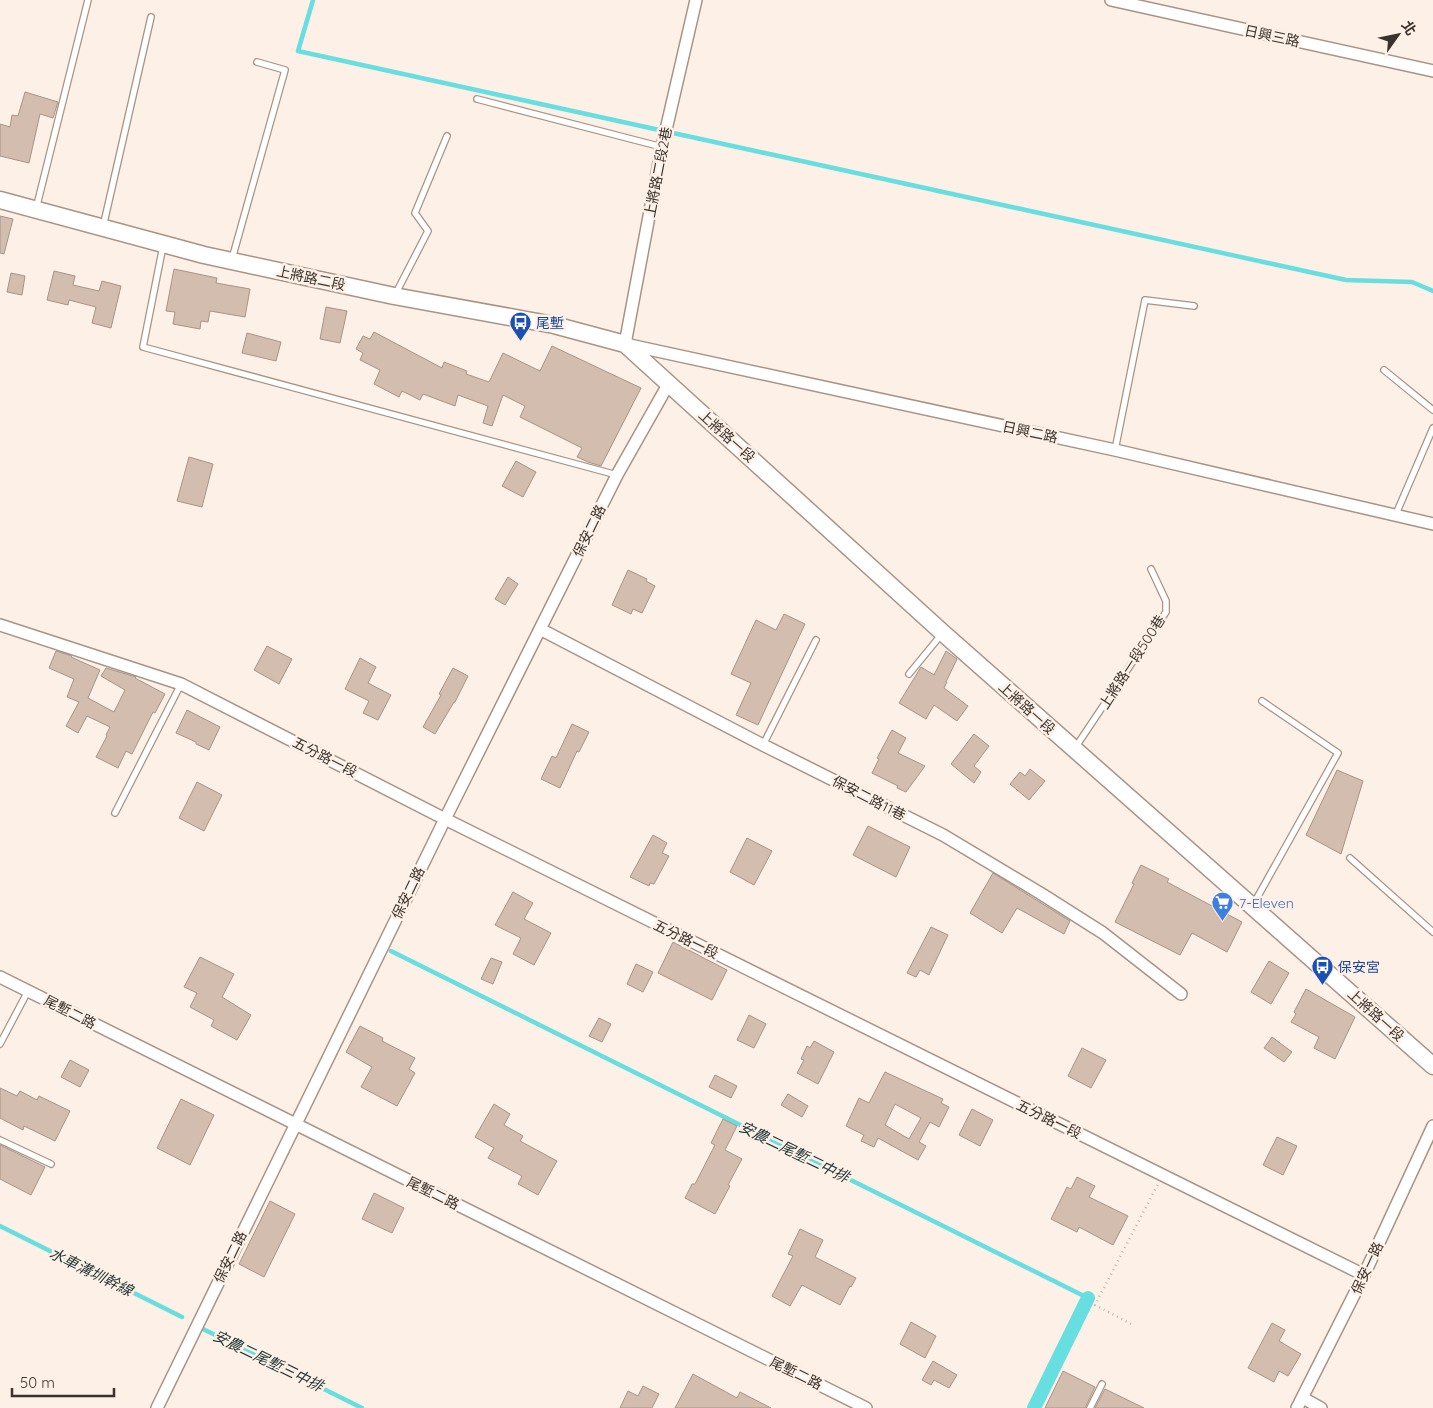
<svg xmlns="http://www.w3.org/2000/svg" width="1433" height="1408" viewBox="0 0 1433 1408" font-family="Quicksand,'Noto Sans TC',sans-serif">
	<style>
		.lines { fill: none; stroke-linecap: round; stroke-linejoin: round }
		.stream { stroke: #67dfe0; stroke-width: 4.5 }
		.canal { stroke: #67dfe0; stroke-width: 14 }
		.building { fill: #d2bdae; stroke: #a89486; fill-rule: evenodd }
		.service-casing { stroke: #a89485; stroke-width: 8 }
		.minor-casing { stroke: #a89485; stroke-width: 14 }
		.secondary-casing { stroke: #a89485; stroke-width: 19 }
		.path { stroke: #c2b6ae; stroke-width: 2.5; stroke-dasharray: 1 4; stroke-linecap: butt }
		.service { stroke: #fff; stroke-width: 5.5 }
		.minor { stroke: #fff; stroke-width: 11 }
		.secondary { stroke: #fff; stroke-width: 16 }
		.labels { text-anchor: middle; stroke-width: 5; stroke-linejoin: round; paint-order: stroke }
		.street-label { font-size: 14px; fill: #3a322c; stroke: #fdf0e6 }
		.transit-label { font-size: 14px; fill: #164399; stroke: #fdf0e6; text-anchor: start }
		.shop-label { font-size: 14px; fill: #366cbe; stroke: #fdf0e6; text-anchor: start }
		.water-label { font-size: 15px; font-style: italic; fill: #1f3535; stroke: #fdf0e6 }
	</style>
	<rect width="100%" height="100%" fill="#fdf0e6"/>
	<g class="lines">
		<path class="stream" d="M313 0 298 51 1346 280 1412 282 1433 291
			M391 951 1088 1298
			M0 1226 182 1317
			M201 1328 362 1408"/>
		<path class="canal" d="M1034 1408 1088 1298"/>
	</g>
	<path class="building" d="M25 92 58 102 53 118 40 114 29 163 0 156V124L10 127 12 115 18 116Z
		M0 216 13 219 4 254 0 253Z
		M174 269 217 278 216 283 250 289 245 317 210 311 208 322 201 321 200 329 173 324 175 312 166 311Z
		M54 271 75 276 73 285 99 291 102 281 121 286 111 328 92 323 96 307 69 300 68 305 47 300Z
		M11 273 25 276 22 295 7 292Z
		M326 307 347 311 340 343 320 339Z
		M374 332 442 368 444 362 467 371 466 374 489 382 503 353 540 371 552 346 641 388 601 466 588 462 577 457 582 448 520 417 525 406 503 395 492 426 483 423 488 406 458 395 455 406 423 394 420 400 402 391 399 397 374 384 380 370 360 360 363 353 356 349 363 336 370 339Z
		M247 333 281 342 276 361 242 353Z
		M189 457 213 464 202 507 177 501Z
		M516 461 536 472 523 497 502 486Z
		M628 570 647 579 646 581 655 586 642 613 633 609 631 614 612 605Z
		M508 577 518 584 505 605 495 599Z
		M784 614 805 624 758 725 736 715 751 683 731 674 756 620 776 630Z
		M267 646 292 659 279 684 254 670Z
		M56 651 72 656 71 657 100 670 88 698 114 712 125 690 101 676 106 668 136 677 135 678 165 694 155 713 153 712 132 754 126 751 118 768 96 757 107 736 106 735 110 727 87 716 78 733 66 726 79 702 67 697 74 679 49 668Z
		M946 651 957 659 946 682H947L944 688 968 706 957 721 934 705 926 719 899 703 921 667 934 675Z
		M360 658 376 667 368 683 391 695 378 720 363 713 369 701 345 689Z
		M453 668 468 676 455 702H454L435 734 423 727 441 695 439 694Z
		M187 710 220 727 209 750 196 744V742L176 733Z
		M572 724 589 732 579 752 577 751 560 788 541 779 552 756 556 758Z
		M892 730 906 738 898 753 925 766 906 792 897 788 898 786 872 773 879 759 877 758Z
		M974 734 989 746 974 766 981 772 974 783 951 764Z
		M1030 769 1045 781 1029 800 1010 784 1020 772 1025 776Z
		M1337 770 1363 781 1341 854 1306 835Z
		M197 782 222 795 204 831 179 818Z
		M868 826 910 847 896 877 853 855Z
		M653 835 667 843 662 853 669 856 654 884 650 883 649 886 630 877Z
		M747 838 772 851 754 885 730 872Z
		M1141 865 1169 879 1167 882 1242 922 1227 952 1192 933 1180 955 1115 922 1134 884 1132 883Z
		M993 873 1070 921 1064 934 1017 908 1002 933 970 913Z
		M513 892 533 903 524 919 551 933 534 965 513 954 521 938 495 925Z
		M931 927 948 935 929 975 920 970 916 977 907 973Z
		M673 942 727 970 712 1000 658 973Z
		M200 957 234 974 222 997 251 1015 237 1040 211 1026 214 1020 190 1007 197 993 184 987Z
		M491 958 502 962 493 984 481 979Z
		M1269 961 1289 973 1271 1004 1251 992Z
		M636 964 653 972 643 992 627 984Z
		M1306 989 1355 1017 1335 1059 1314 1048 1319 1037 1291 1022 1296 1014 1294 1012Z
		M749 1015 766 1024 754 1048 737 1040Z
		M599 1018 611 1024 602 1042 589 1036Z
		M360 1026 383 1038 382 1041 415 1058 409 1069 415 1073 397 1106 361 1087 372 1067 346 1052Z
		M1272 1037 1292 1052 1284 1062 1264 1048Z
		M814 1041 834 1052 818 1084 797 1073 804 1060 801 1059 807 1046 810 1048Z
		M1082 1048 1106 1060 1091 1088 1068 1076Z
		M70 1060 89 1070 80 1087 61 1077Z
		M885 1072 943 1099 941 1103 949 1107 939 1127 930 1122 919 1142 926 1146 918 1160 878 1138 874 1147 861 1141 864 1135 846 1126 859 1098 869 1103ZM895 1104 921 1118 909 1139 885 1125Z
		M715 1075 737 1086 731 1098 709 1087Z
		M0 1088 17 1096 20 1091 37 1100 39 1096 70 1111 55 1141 24 1126 23 1130 0 1118Z
		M788 1094 808 1106 802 1117 781 1105Z
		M181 1099 214 1115 190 1165 157 1148Z
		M494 1104 510 1114 504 1125 523 1136 520 1141 557 1161 538 1195 518 1184 522 1176 488 1158 494 1148 475 1137Z
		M972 1109 993 1120 980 1146 959 1135Z
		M723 1119 737 1126 725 1150 742 1159 728 1185 730 1186 715 1214 685 1198 692 1184H695L715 1145 711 1143Z
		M1277 1137 1297 1146 1283 1175 1263 1165Z
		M0 1145 45 1167 31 1195 0 1179Z
		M1077 1177 1095 1186 1089 1197 1128 1216 1113 1245 1079 1227 1077 1232 1051 1219 1067 1187 1071 1189Z
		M374 1193 404 1208 392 1233 362 1219Z
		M270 1201 295 1214 264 1277 239 1264Z
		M800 1229 823 1240 815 1257 856 1278 851 1287 850 1286 840 1305 802 1285 790 1306 772 1296 793 1256 788 1254Z
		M911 1322 936 1336 925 1358 900 1344Z
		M1272 1323 1285 1330 1279 1341 1301 1354 1288 1376 1279 1371 1274 1382 1248 1368Z
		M933 1361 957 1375 949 1388 934 1380 931 1385 922 1380Z
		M1063 1371 1095 1387 1085 1408H1045Z
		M693 1374 737 1398 740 1392 771 1408H675Z
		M643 1386 659 1394 652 1408H620L628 1391 638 1396Z
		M1105 1389 1144 1408H1095Z"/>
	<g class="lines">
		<defs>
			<path id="service" d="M477 99 662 147
				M36 209 88 0
				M103 227 151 17
				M163 246 143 347 617 475
				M232 259 285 70 257 62
				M395 295 428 231 415 213 447 136
				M1384 370 1433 410
				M1115 450 1145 300 1194 306
				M1396 514 1433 428
				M909 674 941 635
				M763 745 816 640
				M1075 748 1166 612V601L1151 569
				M115 813 181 684
				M1350 858 1433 932
				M1253 905 1338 753 1262 701
				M0 1044 28 991
				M0 1140 51 1164
				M1090 1408 1102 1384"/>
			<path id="minor" d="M696 0 662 147 625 344 1115 450 1433 524
				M1111 0 1433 71
				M0 625 181 684 445 819 1364 1275
				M540 629 763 745 943 835 1040 893 1103 933 1181 994
				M0 977 866 1408
				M1303 1398 1321 1408
				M157 1408 445 819 617 475 669 383
				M1297 1408 1364 1275 1433 1126"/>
			<path id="secondary" d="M0 200 204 255 394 296 554 325 625 344 943 633 1433 1066"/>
		</defs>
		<use href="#service" class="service-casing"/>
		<use href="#minor" class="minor-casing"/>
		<use href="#secondary" class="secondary-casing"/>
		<path class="path" d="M1131 1324 1095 1305 1158 1184"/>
		<use href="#service" class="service"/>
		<use href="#minor" class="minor"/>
		<use href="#secondary" class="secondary"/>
	</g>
	<defs>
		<symbol id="bus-pin" viewBox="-11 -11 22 30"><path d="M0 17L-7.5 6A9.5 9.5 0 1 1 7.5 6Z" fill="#1a4fb4" stroke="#fdf0e6"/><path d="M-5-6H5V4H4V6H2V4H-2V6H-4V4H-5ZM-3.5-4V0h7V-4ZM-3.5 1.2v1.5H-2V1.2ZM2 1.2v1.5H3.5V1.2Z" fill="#fff"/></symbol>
		<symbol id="supermarket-pin" viewBox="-11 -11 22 30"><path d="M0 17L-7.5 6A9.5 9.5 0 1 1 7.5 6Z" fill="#3f7fe0" stroke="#fdf0e6"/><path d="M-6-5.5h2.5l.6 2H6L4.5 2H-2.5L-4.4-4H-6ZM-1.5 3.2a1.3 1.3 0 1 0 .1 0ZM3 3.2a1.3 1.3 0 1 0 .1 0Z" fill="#fff"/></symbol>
	</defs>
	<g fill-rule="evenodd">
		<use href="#bus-pin" x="508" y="310" width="25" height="34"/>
		<use href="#supermarket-pin" x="1210" y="890" width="25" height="34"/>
		<use href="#bus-pin" x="1310" y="954" width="25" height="34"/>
	</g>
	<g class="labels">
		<g class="street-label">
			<text transform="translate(1272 36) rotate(12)" y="5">日興三路</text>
			<text transform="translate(658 172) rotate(-79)" y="5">上將路二段2巷</text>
			<text transform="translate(311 278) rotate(12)" y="5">上將路二段</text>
			<text transform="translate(1030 432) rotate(12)" y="5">日興二路</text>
			<text transform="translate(727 436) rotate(42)" y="5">上將路一段</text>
			<text transform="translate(589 531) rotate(-64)" y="5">保安二路</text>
			<text transform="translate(1132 662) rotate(-57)" y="5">上將路一段500巷</text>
			<text transform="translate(1027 708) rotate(42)" y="5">上將路一段</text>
			<text transform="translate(325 757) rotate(27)" y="5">五分路一段</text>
			<text transform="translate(869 798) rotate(27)" y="5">保安二路11巷</text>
			<text transform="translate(408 893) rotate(-64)" y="5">保安二路</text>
			<text transform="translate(686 939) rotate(26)" y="5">五分路一段</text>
			<text transform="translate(70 1012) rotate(27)" y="5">尾塹二路</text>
			<text transform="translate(1376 1015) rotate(42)" y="5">上將路一段</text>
			<text transform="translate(1049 1119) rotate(26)" y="5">五分路一段</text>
			<text transform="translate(433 1193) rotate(26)" y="5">尾塹二路</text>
			<text transform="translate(230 1257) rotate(-64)" y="5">保安二路</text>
			<text transform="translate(1367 1268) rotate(-65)" y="5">保安一路</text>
			<text transform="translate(796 1373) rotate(26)" y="5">尾塹二路</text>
		</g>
		<g class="transit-label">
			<text x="536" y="328">尾塹</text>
			<text x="1338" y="972">保安宮</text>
		</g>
		<g class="shop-label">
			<text x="1239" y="908">7-Eleven</text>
		</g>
		<g class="water-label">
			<text transform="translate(794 1152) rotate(26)" y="5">安農二尾塹二中排</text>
			<text transform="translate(91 1272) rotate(26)" y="5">水車溝圳幹線</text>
			<text transform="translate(268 1361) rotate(26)" y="5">安農二尾塹三中排</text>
		</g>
	</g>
	<g transform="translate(1398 35) rotate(57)" stroke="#fdf0e6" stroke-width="4" paint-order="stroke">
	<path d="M0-4L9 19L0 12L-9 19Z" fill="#3a322c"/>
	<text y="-8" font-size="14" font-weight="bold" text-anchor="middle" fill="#3a322c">北</text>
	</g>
	<path d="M12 1388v8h102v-8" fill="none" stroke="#3a322c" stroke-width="2.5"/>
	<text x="20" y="1388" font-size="15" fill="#3a322c" stroke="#fdf0e6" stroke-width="4" paint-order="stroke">50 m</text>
</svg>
